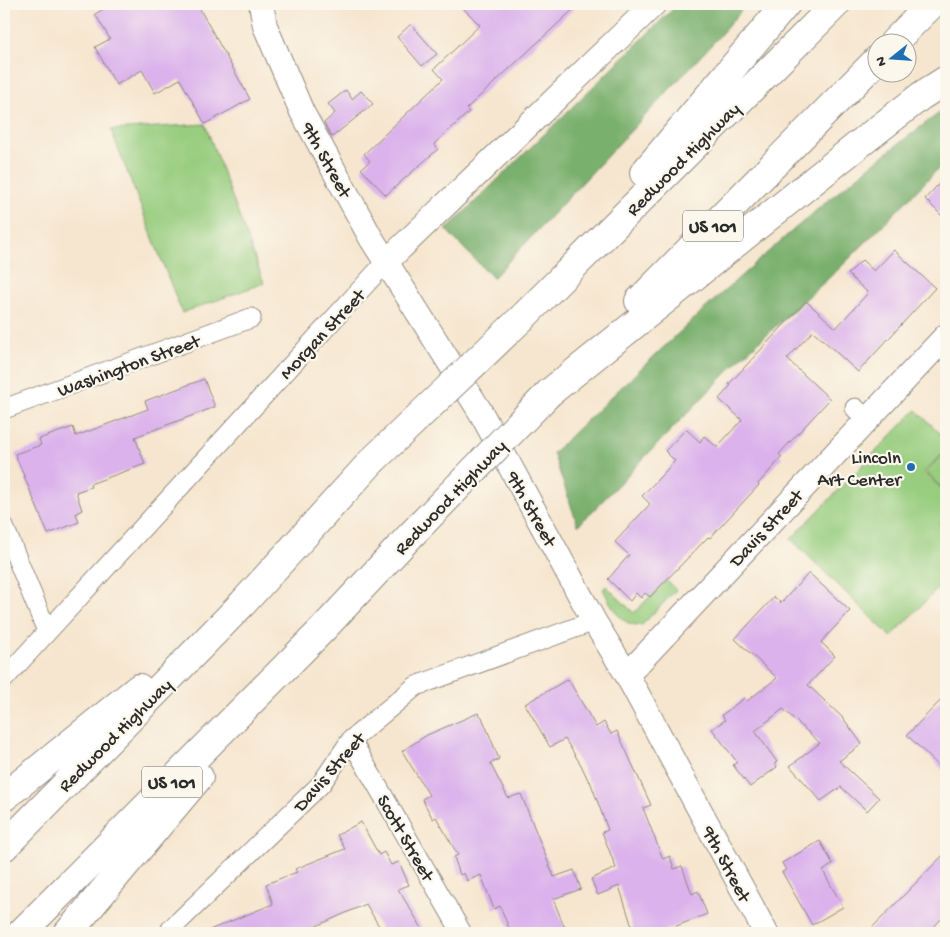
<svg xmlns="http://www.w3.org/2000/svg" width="950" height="937" viewBox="0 0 950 937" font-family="'Gochi Hand',sans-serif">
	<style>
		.green { fill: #98cd7f; stroke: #627c55 }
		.forest { fill: #7ab06e; stroke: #526e4c }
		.building { fill: #dbb2ec }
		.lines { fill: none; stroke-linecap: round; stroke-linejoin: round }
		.minor-casing { stroke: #90887d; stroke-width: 21 }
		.tertiary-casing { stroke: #90887d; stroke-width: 26 }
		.motorway-casing { stroke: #90887d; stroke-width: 30 }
		.minor { stroke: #fff; stroke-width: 19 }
		.tertiary { stroke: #fff; stroke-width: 24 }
		.motorway { stroke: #fff; stroke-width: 28 }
		.motorway-bridge-casing { stroke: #90887d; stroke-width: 30; stroke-linecap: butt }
		.motorway-bridge { stroke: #fff; stroke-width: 28 }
		.poi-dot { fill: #1f6fb2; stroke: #fbf7ec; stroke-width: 2 }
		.labels { text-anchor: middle; stroke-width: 4.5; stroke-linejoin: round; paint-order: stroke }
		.shield { fill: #fbf7ec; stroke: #696865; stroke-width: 1 }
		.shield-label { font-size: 18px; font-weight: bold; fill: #2b2b2b }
		.street-label { font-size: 19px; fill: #2b2b2b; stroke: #fbf7ec }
		.poi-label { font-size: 19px; fill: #2b2b2b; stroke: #fbf7ec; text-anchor: end }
	</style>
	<rect width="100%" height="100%" fill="#fbf7ec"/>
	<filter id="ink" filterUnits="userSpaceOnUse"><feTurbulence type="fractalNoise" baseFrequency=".02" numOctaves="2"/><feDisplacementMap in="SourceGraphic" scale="10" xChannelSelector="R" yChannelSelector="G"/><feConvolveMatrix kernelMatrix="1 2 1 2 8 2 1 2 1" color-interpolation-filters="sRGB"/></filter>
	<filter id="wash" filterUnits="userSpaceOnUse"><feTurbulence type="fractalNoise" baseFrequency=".0096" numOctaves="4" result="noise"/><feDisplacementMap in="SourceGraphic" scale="20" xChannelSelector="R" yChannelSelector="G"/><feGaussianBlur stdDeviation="1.12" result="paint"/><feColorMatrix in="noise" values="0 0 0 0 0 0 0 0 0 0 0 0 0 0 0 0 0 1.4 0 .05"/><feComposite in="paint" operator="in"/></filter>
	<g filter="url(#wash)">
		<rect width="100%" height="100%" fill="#f6e6cf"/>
		<path class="green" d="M205 124 264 283 182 313 111 130Z
			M916 410 946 439V450L924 472 946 493V516L939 524 946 517V580L891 637 791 539Z
			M946 451V492L926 472Z
			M666 580 676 590 642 625C620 627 612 606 603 589L606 586 634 613Z"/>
		<path class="forest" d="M678 4H747L714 42 493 278 446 230Z
			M946 108V161L842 266 742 357 578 526 553 453C678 332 805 211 946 108Z"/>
		<g id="blocks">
			<path class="building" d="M113 4H197L250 99 205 124 180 79 155 93 142 70 116 85 95 47 110 39 95 14Z
				M459 4H579L466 109 469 112 434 144 438 149 386 195 361 169 370 161 364 154 443 79 434 69 480 25Z
				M411 24 437 54 422 66 397 37Z
				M346 90 352 99 361 91 373 104 332 137 324 123 335 113 328 104Z
				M946 176V220L925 199Z
				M894 250 935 288 858 372 813 331 787 359 830 399 779 454 782 457 758 484 759 485 710 538 708 537 650 597 645 593 641 598 636 593 630 601 608 579 629 555 615 542 650 504 642 496 675 461 665 451 686 429 700 442 704 436 717 447 742 420 719 399 731 385 729 384 806 301 836 328 868 293 848 274 862 260 874 271Z
				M204 379 215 407 135 437 145 464 90 484 91 487 76 492 82 510 76 513 79 522 48 534 15 454 41 445 39 439 73 427 76 436 148 409 145 401Z
				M809 573 850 611 821 642 835 656 808 685 843 718 862 744 839 761 879 798 867 811 841 787 821 801 790 766 820 743 783 709 755 731 777 762 775 763 777 767 750 787 733 765 737 762 712 729 725 720 722 715 744 698 747 701 777 678 735 639 774 597 781 603Z
				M568 679 596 727 604 722 611 734 617 731 651 805 643 808 663 859 670 856 674 869 682 866 692 894 698 891 707 914 659 933H634L619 886 598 895 591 879 616 868 602 832 608 830 590 781 589 782 581 765 565 739 550 747 525 704Z
				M946 695V773L907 735Z
				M478 713 482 717 499 759 490 763 508 798 521 794 554 877 574 870 581 889 553 899 567 933H511L500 906 494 909 481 875 467 881 464 873 460 875 454 857 458 855 436 817 433 819 422 799 429 795 402 751 427 735Z
				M361 822 379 855 384 852 391 865 399 862 409 885 398 889 425 933H383L366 904 312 928 314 933H202L273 904 266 884 297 872 295 869 345 849 337 835Z
				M820 841 833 864 823 871 843 907 812 925 782 872 786 870 782 863Z
				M946 852V914L928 933H867Z"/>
		</g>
	</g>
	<g filter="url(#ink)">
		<use href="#blocks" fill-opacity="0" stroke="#90887d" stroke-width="1"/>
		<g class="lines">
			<defs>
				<path id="minor" d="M855 408 866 419
					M4 409 251 318
					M4 527 47 631
					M4 679 385 263
					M351 740 462 933
					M172 933 171 929 321 784 351 740 416 686 594 621"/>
				<path id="tertiary" d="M261 4 265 26 302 112 371 238 480 411 594 621 627 675 766 933
					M385 263 654 4
					M627 675 946 336"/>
				<path id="motorway" d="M894 42 932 4
					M644 173 786 4
					M639 301 878 59
					M523 317 836 4
					M549 393 858 145 921 96 946 80
					M4 797 139 688
					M4 847 243 603 372 461
					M21 933 322 630 410 536
					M68 933 199 777"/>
			</defs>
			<use href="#minor" class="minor-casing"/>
			<use href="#tertiary" class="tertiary-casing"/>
			<use href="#motorway" class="motorway-casing"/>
			<use href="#minor" class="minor"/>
			<use href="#tertiary" class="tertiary"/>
			<use href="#motorway" class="motorway"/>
			<defs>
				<path id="motorway-bridge" d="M372 461 523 317
					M410 536 549 393"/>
			</defs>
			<use href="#motorway-bridge" class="motorway-bridge-casing"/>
			<use href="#motorway-bridge" class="motorway-bridge"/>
		</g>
	</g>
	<circle class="poi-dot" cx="911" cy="467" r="5"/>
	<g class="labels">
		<g class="shield">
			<rect x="683" y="210.5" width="60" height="31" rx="4"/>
			<rect x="142" y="766.5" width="60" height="31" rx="4"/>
		</g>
		<g class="shield-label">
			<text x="713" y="232">US 101</text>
			<text x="172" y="788">US 101</text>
		</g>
		<g class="street-label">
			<text transform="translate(682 158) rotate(-45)" y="7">Redwood Highway</text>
			<text transform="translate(328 159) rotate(61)" y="7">9th Street</text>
			<text transform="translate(321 333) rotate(-47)" y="7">Morgan Street</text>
			<text transform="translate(128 364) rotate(-20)" y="7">Washington Street</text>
			<text transform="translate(449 496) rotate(-46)" y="7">Redwood Highway</text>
			<text transform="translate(533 508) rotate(61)" y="7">9th Street</text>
			<text transform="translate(765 527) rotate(-47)" y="7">Davis Street</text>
			<text transform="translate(114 734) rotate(-45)" y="7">Redwood Highway</text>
			<text transform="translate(328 771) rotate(-49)" y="7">Davis Street</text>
			<text transform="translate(407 837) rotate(60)" y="7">Scott Street</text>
			<text transform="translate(728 863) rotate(62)" y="7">9th Street</text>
		</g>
		<g class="poi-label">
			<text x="901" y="463">Lincoln<tspan x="901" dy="22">Art Center</tspan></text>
		</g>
	</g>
	<rect width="950" height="937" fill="none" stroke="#fbf7ec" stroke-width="20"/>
	<g transform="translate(892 58) rotate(253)"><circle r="24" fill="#fbf7ec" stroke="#a8a59f"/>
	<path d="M0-4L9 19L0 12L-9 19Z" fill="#1f6fb2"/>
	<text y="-8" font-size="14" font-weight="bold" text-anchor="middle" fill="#2b2b2b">N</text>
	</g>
</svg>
